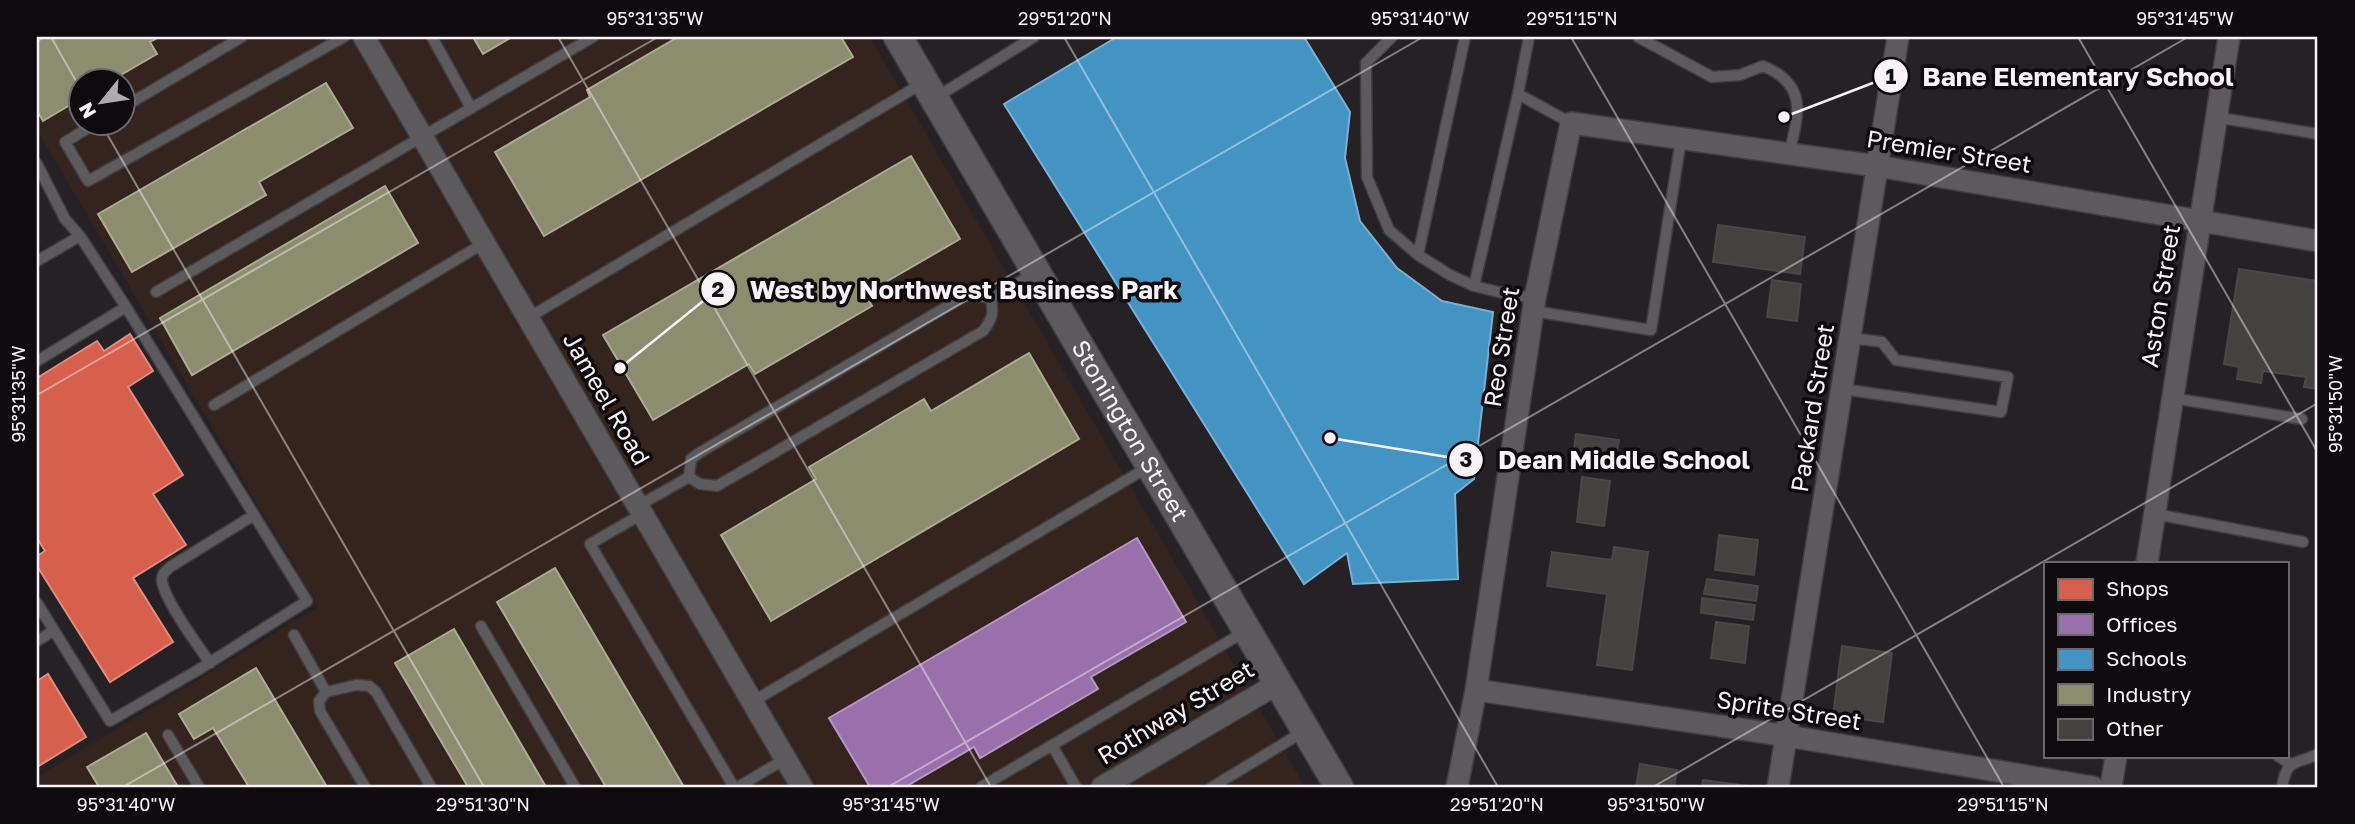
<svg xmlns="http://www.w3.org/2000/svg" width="2355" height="824" viewBox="0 0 2355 824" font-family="'Golos Text',sans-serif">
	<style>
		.industrial { fill: #34241d; fill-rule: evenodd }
		.shops { fill: #d6604d; stroke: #e08c80; stroke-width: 2 }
		.offices { fill: #9970ab; stroke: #b697c2; stroke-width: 2 }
		.schools { fill: #4393c3; stroke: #7ab0d3; stroke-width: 2 }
		.industry { fill: #8c8c6e; stroke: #adab97; stroke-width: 2 }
		.building { fill: #444141; stroke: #4a4748; stroke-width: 2 }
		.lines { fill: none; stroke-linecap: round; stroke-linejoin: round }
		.lane-casing { stroke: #403d40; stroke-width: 13 }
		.street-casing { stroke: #403d40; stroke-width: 24 }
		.secondary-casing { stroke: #403d40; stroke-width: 31 }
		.lane { stroke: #5d5a5d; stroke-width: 10 }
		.street { stroke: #5d5a5d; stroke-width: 21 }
		.secondary { stroke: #5d5a5d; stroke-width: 28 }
		.ticks { fill: none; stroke: #f9f3f8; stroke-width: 2; stroke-opacity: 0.45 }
		.labels { text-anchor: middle; stroke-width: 7; stroke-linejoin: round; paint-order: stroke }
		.street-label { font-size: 24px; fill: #f9f3f8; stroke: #0e0a0d }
		.leader { fill: none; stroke: #f9f3f8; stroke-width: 2.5 }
		.callout-dot { fill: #f9f3f8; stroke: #0e0a0d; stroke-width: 2.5 }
		.mark-label { font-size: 21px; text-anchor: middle; font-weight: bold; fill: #111 }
		.callout-label { font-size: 26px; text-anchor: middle; font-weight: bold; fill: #f9f3f8; stroke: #0e0a0d; stroke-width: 7; stroke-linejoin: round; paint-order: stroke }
		.neatline { fill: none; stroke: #f9f3f8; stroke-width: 2.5 }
		.ticks-label { font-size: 18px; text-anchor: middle; fill: #f9f3f8 }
	</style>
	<rect width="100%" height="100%" fill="#252125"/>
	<path class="industrial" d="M37 37H870L1305 787H37V777L318 607 37 130ZM80 80H122V122H80Z"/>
	<path class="shops" d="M130 334 153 371 128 387 183 475 153 494 186 545 133 578 173 642 110 682 37 566V556L45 551 37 538V378L97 341 104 351Z
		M48 674 86 737 37 767V681Z"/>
	<path class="offices" d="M1137 538 1186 622 1091 677 1098 689 980 758 974 747 905 787H870L829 718Z"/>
	<path class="schools" d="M1117 37H1304L1350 112 1345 158 1360 221 1397 268 1442 301 1493 312 1474 479 1455 494 1458 579 1353 584 1347 553 1304 584 1004 104Z"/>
	<path class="industry" d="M45 37H159L150 42 157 54 112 80H80V99L43 121 37 111V41Z
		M473 37H512L483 54Z
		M678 37H841L853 57 544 236 495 152 590 97 587 90Z
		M326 83 353 128 259 182 266 195 132 272 98 214Z
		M911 156 960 239 865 294 872 306 755 374 749 364 653 420 603 335Z
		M385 186 418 243 192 375 160 318Z
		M1029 353 1079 439 771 621 721 535 816 479 809 467 924 399 931 411Z
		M555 568 684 787H606L497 602Z
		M454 629 546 787H468L395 663Z
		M256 668 327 787H249L213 728 194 739 179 714Z
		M146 733 178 787H99L87 767Z"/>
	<path class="building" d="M1718 225 1805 237 1800 274 1713 262Z
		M2239 269 2318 281V389L2304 387 2306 377 2263 371 2261 383 2237 379 2239 367 2224 364Z
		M1772 280 1801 284 1797 321 1767 317Z
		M1576 434 1619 440 1615 463 1573 458Z
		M1582 477 1610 481 1604 526 1577 522Z
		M1719 535 1758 540 1754 575 1715 570Z
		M1614 547 1648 552 1632 670 1597 665 1607 594 1547 586 1552 552 1612 560Z
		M1707 579 1758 586 1756 601 1704 594Z
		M1702 598 1755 605 1753 620 1701 613Z
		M1716 622 1749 626 1745 663 1711 658Z
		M1842 646 1892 653 1883 722 1833 715Z
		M1640 764 1677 770 1674 787H1636Z
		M1703 780 1755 787H1702Z"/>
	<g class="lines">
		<defs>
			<path id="lane" d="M432 37 471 108
				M1392 37 1366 63 1367 177 1389 230 1418 255 1450 275 1474 286
				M1529 37 1518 94 1474 286 1507 294 1535 298
				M1638 37 1712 77 1740 75 1763 66C1808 85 1799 113 1789 154
				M1518 94 1571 123
				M935 98 1034 37
				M122 108 242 37
				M2215 117 2318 134
				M98 122 65 142 88 181 344 37
				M37 164 65 219 80 236 126 307 307 601 198 670 110 721 37 603
				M1418 255 1465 37
				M37 261 80 236
				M156 292 593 37
				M973 294 991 299C994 313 992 320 983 331L717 486 700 484 689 477 691 459 699 453 963 297Z
				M991 299 1036 272
				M1533 311 1651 330 1681 139
				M528 318 923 83
				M37 361 126 307
				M1842 389 2001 412 2008 377 1896 360 1882 342 1851 338
				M2172 398 2302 419
				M214 405 484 243
				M638 506 689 477
				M642 514 590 544 734 787
				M2155 514 2303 542
				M481 626 575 787
				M294 635 326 692
				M37 641 53 631
				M210 663C197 644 165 601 162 581 161 574 166 571 170 567L254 515
				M752 702 1150 466
				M168 735 199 787
				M1052 745 1076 787
				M2278 756 2290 764
				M365 787 320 711 319 701 326 692 356 685 369 686 376 692 431 787
				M738 787 785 759
				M981 787 1246 631
				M1212 787 1306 730
				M2282 787C2287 757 2296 765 2318 754"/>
			<path id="street" d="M364 37 802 787
				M2147 563 2229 37
				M1476 690 1787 736 2093 787
				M1102 787 1277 684
				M1457 787 1476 690 1535 298 1571 123 1877 166 2318 241
				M1778 787 1898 37
				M2111 787 2116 756"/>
			<g id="secondary">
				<path id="s1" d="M898 37 1339 787"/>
			</g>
		</defs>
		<use href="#lane" class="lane-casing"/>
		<use href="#street" class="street-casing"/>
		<use href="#secondary" class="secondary-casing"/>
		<use href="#lane" class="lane"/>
		<use href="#street" class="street"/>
		<use href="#secondary" class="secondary"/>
	</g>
	<path class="ticks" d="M51 37 80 88M558 37 991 787M1064 37 1498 787M1571 37 2004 787M2078 37 2318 453M100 122 484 787M37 395 658 37M123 787 1423 37M888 787 2188 37M1653 787 2318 403"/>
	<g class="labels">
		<g class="street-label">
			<text transform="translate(1949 152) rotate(9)" y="8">Premier Street</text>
			<text transform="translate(2161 296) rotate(-81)" y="8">Aston Street</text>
			<text transform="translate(1502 347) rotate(-81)" y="8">Reo Street</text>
			<text transform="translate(606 399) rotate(60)" y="8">Jameel Road</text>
			<text transform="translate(1813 408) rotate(-81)" y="8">Packard Street</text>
			<text dy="8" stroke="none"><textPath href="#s1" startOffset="457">Stonington Street</textPath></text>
			<text transform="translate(1789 711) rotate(9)" y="8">Sprite Street</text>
			<text transform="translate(1176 713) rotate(-31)" y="8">Rothway Street</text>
		</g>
	</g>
	<path class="leader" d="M1784 117L1891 76M620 368L718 289M1330 438L1466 460"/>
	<g class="callout-dot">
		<circle cx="1784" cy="117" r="7"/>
		<circle cx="620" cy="368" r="7"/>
		<circle cx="1330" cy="438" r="7"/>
		<circle cx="1891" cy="76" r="18"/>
		<circle cx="718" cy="289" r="18"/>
		<circle cx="1466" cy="460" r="18"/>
	</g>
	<g class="mark-label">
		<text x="1891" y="84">1</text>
		<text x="718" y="297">2</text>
		<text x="1466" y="467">3</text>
	</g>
	<g class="callout-label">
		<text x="2078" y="86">Bane Elementary School</text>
		<text x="964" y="299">West by Northwest Business Park</text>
		<text x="1624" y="469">Dean Middle School</text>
	</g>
	<rect width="2355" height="824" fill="none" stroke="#0e0a0d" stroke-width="77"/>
	<rect x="2044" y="562" width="245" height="196" fill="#0e0a0d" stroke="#6c676b" stroke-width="2"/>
	<rect x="2058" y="579" width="35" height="21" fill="#d6604d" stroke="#6c676b" stroke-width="2"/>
	<text x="2106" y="596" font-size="21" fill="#f9f3f8">Shops</text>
	<rect x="2058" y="614" width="35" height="21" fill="#9970ab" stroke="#6c676b" stroke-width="2"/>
	<text x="2106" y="632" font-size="21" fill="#f9f3f8">Offices</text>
	<rect x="2058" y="649" width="35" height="21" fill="#4393c3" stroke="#6c676b" stroke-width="2"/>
	<text x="2106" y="666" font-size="21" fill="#f9f3f8">Schools</text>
	<rect x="2058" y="684" width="35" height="21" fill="#8c8c6e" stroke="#6c676b" stroke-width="2"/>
	<text x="2106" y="702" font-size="21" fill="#f9f3f8">Industry</text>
	<rect x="2058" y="719" width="35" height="21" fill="#444141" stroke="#6c676b" stroke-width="2"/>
	<text x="2106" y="736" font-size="21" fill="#f9f3f8">Other</text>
	<g transform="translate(102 102) rotate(240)"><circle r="33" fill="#0e0a0d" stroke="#6c676b" stroke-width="2"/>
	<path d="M0-5L12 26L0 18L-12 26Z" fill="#afaaae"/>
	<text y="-10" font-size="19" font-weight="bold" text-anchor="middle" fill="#f9f3f8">N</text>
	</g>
	<rect x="38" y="38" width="2278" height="748" class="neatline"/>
	<g class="ticks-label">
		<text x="655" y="25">95°31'35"W</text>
		<text x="1065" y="25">29°51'20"N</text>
		<text x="1420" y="25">95°31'40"W</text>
		<text x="1572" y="25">29°51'15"N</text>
		<text x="2185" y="25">95°31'45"W</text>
		<text transform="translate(19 394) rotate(-90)" y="6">95°31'35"W</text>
		<text transform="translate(2336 404) rotate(-90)" y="6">95°31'50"W</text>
		<text x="126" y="811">95°31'40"W</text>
		<text x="483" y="811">29°51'30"N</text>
		<text x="891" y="811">95°31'45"W</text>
		<text x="1497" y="811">29°51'20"N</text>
		<text x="1656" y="811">95°31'50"W</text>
		<text x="2003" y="811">29°51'15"N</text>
	</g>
</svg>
